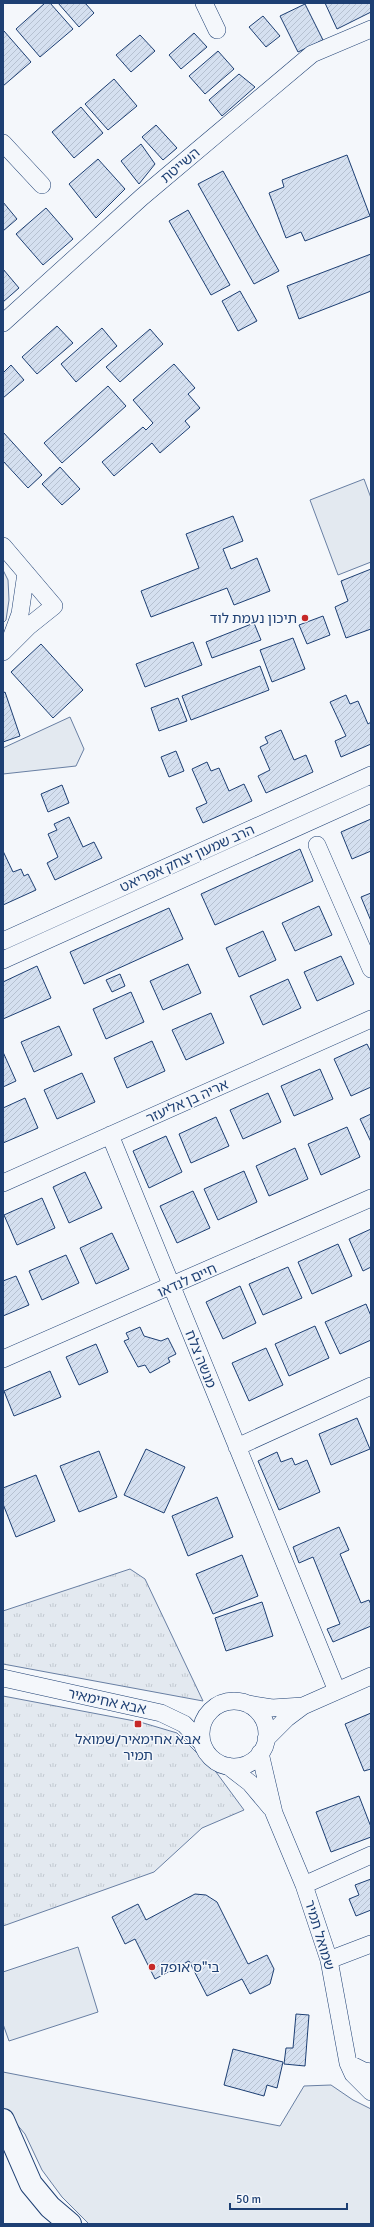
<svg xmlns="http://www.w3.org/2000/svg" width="374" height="2227" viewBox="0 0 374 2227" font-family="Signika,'Noto Sans Hebrew',sans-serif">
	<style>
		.grass { fill: #e3e9f0; stroke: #687fa3 }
		.park { fill: url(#park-tufts); stroke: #687fa3 }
		.parking { fill: #e3e8f0; stroke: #687fa3 }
		.building { fill: url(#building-hatch); stroke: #1d3f73 }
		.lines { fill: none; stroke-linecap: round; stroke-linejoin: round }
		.minor-casing { stroke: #1d3f73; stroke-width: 18 }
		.highway-casing { stroke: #1d3f73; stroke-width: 24 }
		.minor { stroke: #f4f7fb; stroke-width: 17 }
		.highway { stroke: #f4f7fb; stroke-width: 22 }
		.poi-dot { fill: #c62828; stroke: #f4f7fb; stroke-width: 1.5 }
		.labels { text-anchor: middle; stroke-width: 3; stroke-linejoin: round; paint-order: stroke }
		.street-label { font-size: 14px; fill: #1d3f73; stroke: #f4f7fb }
		.poi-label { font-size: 14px; fill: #1d3f73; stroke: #f4f7fb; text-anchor: end }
	</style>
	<defs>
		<pattern id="park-tufts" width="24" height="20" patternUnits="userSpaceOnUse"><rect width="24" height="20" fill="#e3e9f0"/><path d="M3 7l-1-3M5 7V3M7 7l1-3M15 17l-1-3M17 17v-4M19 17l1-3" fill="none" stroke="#c2c9d1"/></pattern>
		<pattern id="building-hatch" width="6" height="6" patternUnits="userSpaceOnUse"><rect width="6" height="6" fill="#d5e0f0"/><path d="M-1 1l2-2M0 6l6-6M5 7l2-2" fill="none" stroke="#b6c1d1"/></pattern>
	</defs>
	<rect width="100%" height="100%" fill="#f4f7fb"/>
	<path class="grass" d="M364 479 371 498V562L338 575 310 500Z
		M70 717 84 749 76 766 3 774V748Z
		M78 1947 98 2012 9 2041 3 2024V1972Z
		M3 2072 280 2126 304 2086 331 2085 353 2100 371 2109V2224H89L62 2197 42 2170 25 2134 3 2108Z"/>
	<path class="park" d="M130 1569 145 1579 203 1701 3 1664V1611Z
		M3 1696 140 1722 177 1733 216 1772 244 1810 202 1828 154 1872 3 1926Z"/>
	<path class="parking" d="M3 570 8 580 9 600 6 620 3 623Z"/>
	<path class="building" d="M45 3H50L73 29 40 57 16 29Z
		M58 3H85L94 13 79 27Z
		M325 3H371V12L337 29Z
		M305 4 323 40 298 52 280 16Z
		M263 16 280 36 266 47 249 27Z
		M4 31 31 62 3 86V32Z
		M194 33 207 47 181 69 169 55Z
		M140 35 155 51 131 72 116 55Z
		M218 51 234 69 205 94 189 76Z
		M239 74 255 87 222 116 209 100Z
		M114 79 137 106 108 130 85 104Z
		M81 107 103 133 74 158 52 132Z
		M156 125 177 148 163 160 142 137Z
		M141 144 155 164 139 184 121 161Z
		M347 155 370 216 305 241 301 232 286 238 269 193 284 187 282 180Z
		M98 159 125 189 96 218 69 184Z
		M223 171 279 271 254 284 198 184Z
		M3 202 17 219 3 231Z
		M46 208 73 239 43 265 16 234Z
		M188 210 230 285 211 295 169 221Z
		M371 254V291L299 319 287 286Z
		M3 269 19 288 3 302Z
		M240 291 257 321 238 331 222 301Z
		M57 326 73 343 37 374 22 357Z
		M102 328 117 346 76 382 61 364Z
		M150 329 163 344 120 382 106 367Z
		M174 364 195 388 188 394 200 408 185 421 190 427 160 453 152 443 114 476 102 462 143 427 146 430 153 423 133 400Z
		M11 365 24 380 3 398V373Z
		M108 386 126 406 62 463 44 443Z
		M3 432 42 475 28 488 3 461Z
		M60 467 80 489 62 505 42 484Z
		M233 516 243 541 223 549 231 569 257 558 270 591 234 605 227 588 151 617 141 591 199 568 186 534Z
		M371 569V629L346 638 335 607 348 601 341 581Z
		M323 616 330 635 307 644 299 625Z
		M254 623 261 640 212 658 206 642Z
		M293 638 305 669 272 682 260 650Z
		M193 642 202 665 145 687 136 664Z
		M41 644 83 690 53 718 11 672Z
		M260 666 269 690 191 720 182 696Z
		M5 692 20 736 3 742V693Z
		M346 695 350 704 358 701 368 724 371 722V744L341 757 335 741 346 736 330 702Z
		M178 698 187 721 159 731 151 708Z
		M281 730 294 760 306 755 313 772 266 793 258 776 270 770 260 747 268 743 265 737Z
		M176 751 184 771 169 777 161 757Z
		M207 762 211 771 219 768 229 791 244 784 252 801 203 823 196 808 207 803 192 769Z
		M62 785 69 803 48 812 41 794Z
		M69 817 83 847 94 842 102 858 55 880 47 863 58 857 48 834 57 830 54 824Z
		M371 819V851L352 859 341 832Z
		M300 849 313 881 215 925 201 894Z
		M3 851 13 872 21 869 24 876 28 874 36 890 3 905Z
		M371 893V921L361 897Z
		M319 906 332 935 295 951 282 923Z
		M169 908 183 939 84 984 70 952Z
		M263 931 276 960 239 977 226 948Z
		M341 956 354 984 317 1001 304 972Z
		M188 964 201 993 163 1010 150 981Z
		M37 966 51 998 3 1019V982Z
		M120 974 125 986 112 992 106 980Z
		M288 979 301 1008 263 1025 250 996Z
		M131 992 144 1022 106 1039 93 1009Z
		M211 1013 224 1043 186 1060 172 1030Z
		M59 1026 72 1055 34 1072 21 1042Z
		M152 1041 165 1071 127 1088 114 1058Z
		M367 1044 371 1052V1087L351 1096 334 1059Z
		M3 1052 16 1081 3 1087Z
		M320 1069 333 1099 294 1116 281 1086Z
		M82 1073 95 1102 57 1119 44 1090Z
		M268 1093 281 1122 243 1139 230 1110Z
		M25 1098 38 1128 3 1143V1108Z
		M371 1114V1142L360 1119Z
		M216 1117 229 1146 191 1163 179 1134Z
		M347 1127 360 1157 321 1175 308 1144Z
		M166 1136 182 1172 149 1188 133 1151Z
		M295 1148 308 1179 269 1196 256 1166Z
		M244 1171 257 1202 218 1220 204 1189Z
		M85 1172 102 1208 69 1223 53 1187Z
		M193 1191 210 1228 177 1243 160 1206Z
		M42 1198 55 1228 17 1245 4 1215Z
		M371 1229V1267L363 1271 349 1239Z
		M112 1233 129 1269 96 1284 80 1248Z
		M338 1244 352 1276 312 1294 298 1262Z
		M66 1255 79 1283 42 1300 29 1271Z
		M288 1267 302 1298 263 1315 249 1284Z
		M16 1276 29 1305 3 1316V1281Z
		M240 1286 256 1323 223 1339 206 1302Z
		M366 1304 371 1316V1340L340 1354 325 1322Z
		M315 1326 329 1358 289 1376 275 1344Z
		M140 1327 144 1336 161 1341 168 1338 176 1354 168 1358 170 1362 150 1373 145 1365 138 1367 124 1341 129 1339 126 1333Z
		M96 1344 108 1372 79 1385 66 1357Z
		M266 1348 283 1385 249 1401 232 1363Z
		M50 1371 61 1397 14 1416 4 1391Z
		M357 1418 370 1449 331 1465 319 1434Z
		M146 1449 185 1467 164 1513 124 1495Z
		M99 1451 117 1497 79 1512 60 1466Z
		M277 1452 281 1462 292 1458 295 1465 307 1460 320 1492 279 1510 258 1461Z
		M36 1475 55 1521 16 1537 3 1504V1488Z
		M217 1497 233 1537 188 1556 172 1516Z
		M339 1527 349 1550 340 1554 361 1603 369 1600 371 1605V1626L333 1642 327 1629 340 1624 313 1557 299 1563 293 1547Z
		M242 1555 258 1596 213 1614 196 1574Z
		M262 1602 273 1636 226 1651 215 1618Z
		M371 1713V1769L364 1771 345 1724Z
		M359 1796 371 1827V1837L331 1852 316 1812Z
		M371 1879V1910L356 1916 349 1899 359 1895 355 1885Z
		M195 1894 206 1895 217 1902 248 1964 267 1955 274 1969 270 1984 250 1994 242 1979 207 1996 189 1961 155 1979 135 1939 125 1944 112 1917 138 1904 146 1920Z
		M296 2014 309 2015 305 2066 284 2064 286 2048H293Z
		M233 2049 283 2062 277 2088 267 2085 264 2096 224 2085Z"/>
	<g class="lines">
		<defs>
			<path id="minor" d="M204 3 217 30
				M3 143 42 185
				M3 323 142 197 312 54 371 29
				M3 546 54 606 29 626 3 652
				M10 641 20 614 26 573
				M317 845 371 969
				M3 941 371 775
				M3 960 371 794
				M110 1135 337 1691
				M3 1183 371 1019
				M3 1359 371 1198
				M237 1447 371 1386
				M3 1678 161 1713 184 1724 202 1743
				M201 1734a33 33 0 1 1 66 0a33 33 0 1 1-66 0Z
				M248 1704 272 1708 303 1706
				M266 1739 287 1718 303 1706 371 1676
				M260 1753 274 1813 304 1885 329 1960 348 2063 353 2074 371 2092
				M228 1766 250 1783 271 1808
				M304 1885 371 1855
				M329 1960 371 1944
				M348 2063 364 2071 371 2072"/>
			<path id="highway" d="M3 2120 31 2184 50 2207 70 2224"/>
		</defs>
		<use href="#minor" class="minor-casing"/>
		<use href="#highway" class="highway-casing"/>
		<use href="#minor" class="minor"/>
		<use href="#highway" class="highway"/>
	</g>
	<g class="poi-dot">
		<circle cx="305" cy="618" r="4"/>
		<rect x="134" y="1720" width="8" height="8" rx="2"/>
		<circle cx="152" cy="1967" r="4"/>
	</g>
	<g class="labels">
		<g class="street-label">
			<text transform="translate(180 165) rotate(-40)" y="5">השייטת</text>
			<text transform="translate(187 858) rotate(-24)" y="5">הרב שמעון יצחק אפריאט</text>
			<text transform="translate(187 1101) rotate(-24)" y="5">אריה בן אליעזר</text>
			<text transform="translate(187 1280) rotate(-24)" y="5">חיים לנדאו</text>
			<text transform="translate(201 1359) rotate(68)" y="5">מנשה צלח</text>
			<text transform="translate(107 1701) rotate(12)" y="5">אבא אחימאיר</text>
			<text transform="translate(320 1935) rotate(73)" y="5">שמואל תמיר</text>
		</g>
		<g class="poi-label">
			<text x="297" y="623">תיכון נעמת לוד</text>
			<text x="138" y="1744" text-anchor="middle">אבא אחימאיר/שמואל<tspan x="138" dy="16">תמיר</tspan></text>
			<text x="160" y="1972" text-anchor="start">בי"ס אופק</text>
		</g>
	</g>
	<rect width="374" height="2227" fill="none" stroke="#1d3f73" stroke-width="8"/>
	<path d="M230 2203v6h117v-6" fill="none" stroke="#1d3f73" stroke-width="2"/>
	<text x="236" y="2203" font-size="12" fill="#1d3f73" stroke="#f4f7fb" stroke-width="3" paint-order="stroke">50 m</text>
</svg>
